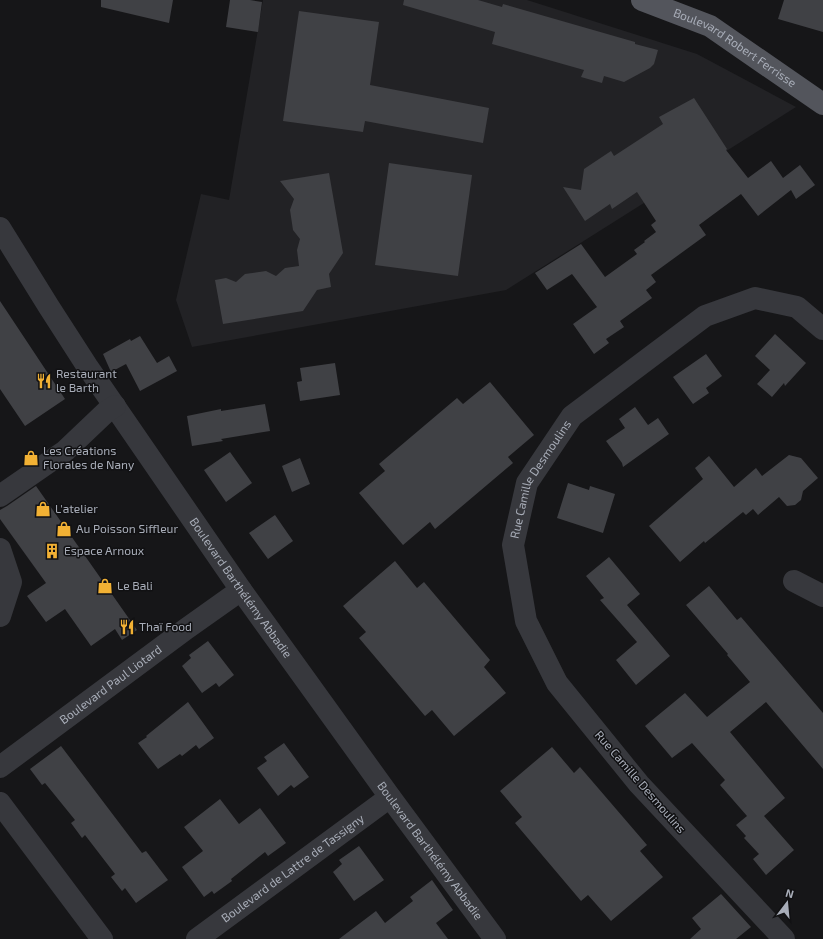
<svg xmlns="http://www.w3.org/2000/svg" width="823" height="939" viewBox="0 0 823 939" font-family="'Exo 2',sans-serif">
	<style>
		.built { fill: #222225 }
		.building { fill: #404145 }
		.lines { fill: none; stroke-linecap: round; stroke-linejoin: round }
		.minor { stroke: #37383d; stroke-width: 22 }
		.major { stroke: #53555c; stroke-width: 22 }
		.labels { text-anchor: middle; stroke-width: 3; stroke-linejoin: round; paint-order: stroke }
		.street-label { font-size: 12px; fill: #a8adb8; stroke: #111113 }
		.poi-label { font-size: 12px; fill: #a8adb8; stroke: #111113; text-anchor: start }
	</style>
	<rect width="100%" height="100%" fill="#161618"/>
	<path class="built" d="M263 0H527L697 54 796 107 506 290 192 347 176 300 201 194 229 200Z"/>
	<path class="building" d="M101 0H173L169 23 101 7Z
		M230 0H250L262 2 258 32 226 27Z
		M404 0H478L502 7 503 4 635 42V44L658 50 654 64 650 68 624 82 604 76 602 83 581 77 584 70 492 44 495 32 403 5Z
		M784 0H823V32L778 19Z
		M299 11 379 22 370 85 489 108 483 143 365 121 363 132 283 121Z
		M694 98 727 149 726 150 748 178 771 161 783 178 800 165 815 185 796 199 791 190 758 216 741 194 699 225 706 235 651 275 656 282 646 290 652 298 620 321 624 327 606 339 609 343 594 354 573 324 597 307 572 274 547 290 535 273 581 244 605 277 637 254 634 250 645 242 644 241 656 232 651 225 656 221 637 192 612 209 610 204 585 221 563 187 581 190 584 169 611 151 614 156 663 124 659 117Z
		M389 163 472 175 458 276 375 265Z
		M329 173 343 253 329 274 331 287 317 290 303 311 223 324 215 280 226 278 236 282 245 274 266 271 276 276 285 268 299 266 297 250 300 239 293 230 290 210 294 199 280 181Z
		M0 301 65 399 25 426 0 389Z
		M775 334 806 363 785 386 784 383 772 397 757 384 770 370 755 356Z
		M140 336 157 363 169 356 177 371 140 391 126 364 111 372 103 354 130 339 131 341Z
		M706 354 722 376 706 388 709 393 693 404 673 377Z
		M335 363 340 395 300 401 297 382 302 381 300 368Z
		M490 382 534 435 508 457 513 463 435 529 430 522 403 545 359 493 385 471 379 464 457 398 463 404Z
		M265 404 270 431 221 439 223 441 192 446 187 416 221 409V411Z
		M635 407 648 425 658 418 669 434 623 467 622 463 606 441 625 428 619 419Z
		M230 452 252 483 226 502 204 470Z
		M789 455 801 458 818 478 803 491 801 500 795 505 787 506 779 497 758 515 753 509 746 515 743 512 705 543 704 541 680 562 649 526 703 479 695 468 709 456 734 487 756 468 762 476Z
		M300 458 310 484 292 492 282 466Z
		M568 483 589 490 590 486 615 494 603 533 557 518Z
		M36 486 137 630 122 640 115 629 91 646 65 609 46 622 27 596 46 583 0 519V510L7 506Z
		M275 515 293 541 268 559 249 533Z
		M609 557 640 594 627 605 670 656 636 685 616 660 637 642 600 600 604 598 586 576Z
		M395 561 417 588 424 582 490 660 484 667 506 693 454 736 432 710 425 716 359 638 366 632 343 606Z
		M709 586 737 620 741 617 823 713V769L766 702 730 732 785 798 764 816 794 850 766 875 753 859 759 854 744 838 746 836 736 825 747 816 720 785 725 780 692 743 672 758 645 726 685 693 707 717 750 682 727 655 728 654 686 605Z
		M208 641 234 675 219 687 216 683 202 693 182 666 191 658 189 655Z
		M188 702 214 738 199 749 196 745 182 756 180 754 158 769 138 743 147 737 146 736Z
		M284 743 309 777 294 788 291 785 278 796 257 768 267 761 264 757Z
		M61 746 142 853 146 851 168 880 136 903 125 888 122 891 111 877 115 874 85 835 82 838 71 823 75 820 45 783 42 785 30 769Z
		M552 747 574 773 580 767 647 845 640 851 663 877 611 921 588 895 581 901 515 823 522 817 500 791Z
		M220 799 239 824 260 808 286 843 268 856 265 852 231 879 232 881 214 894 212 891 204 897 182 867 203 851 184 827Z
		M359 846 384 880 354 901 333 872 342 864 339 860Z
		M432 880 453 910 436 923 448 939H339L376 911 385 923 413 901 410 897Z
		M721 894 751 927 736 939H690L701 929 692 918Z"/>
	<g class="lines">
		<g class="minor">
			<path id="s1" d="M0 228 49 307 87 366 241 590 390 797 495 939"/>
			<path d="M0 496 65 451 106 412 115 406"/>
			<path d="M0 549 11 582 0 616"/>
			<path d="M794 581 823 596"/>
			<path id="s2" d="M0 767 186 629 241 590"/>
			<path d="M0 803 102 939"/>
			<path id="s3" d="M197 939 390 797"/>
			<path id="s4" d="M784 939 639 784 557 683 526 621 513 545 527 483 572 416 705 316 755 298 797 307 823 329"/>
		</g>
		<path class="major" id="s5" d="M642 0 710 26 823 104"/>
	</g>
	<defs>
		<symbol id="restaurant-bare" viewBox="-9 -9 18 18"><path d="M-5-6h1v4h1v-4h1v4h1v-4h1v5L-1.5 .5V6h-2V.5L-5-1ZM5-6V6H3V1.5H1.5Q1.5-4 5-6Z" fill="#f2b134" stroke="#111113" stroke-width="2.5" paint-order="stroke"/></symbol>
		<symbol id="shop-bare" viewBox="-9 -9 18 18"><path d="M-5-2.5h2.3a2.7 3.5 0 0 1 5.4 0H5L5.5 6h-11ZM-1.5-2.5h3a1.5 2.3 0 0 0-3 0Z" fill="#f2b134" stroke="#111113" stroke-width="2.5" paint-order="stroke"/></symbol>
		<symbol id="building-bare" viewBox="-9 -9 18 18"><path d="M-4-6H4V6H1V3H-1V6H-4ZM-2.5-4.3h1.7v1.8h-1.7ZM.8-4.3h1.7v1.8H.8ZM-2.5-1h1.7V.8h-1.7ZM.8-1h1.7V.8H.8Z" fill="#f2b134" stroke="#111113" stroke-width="2.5" paint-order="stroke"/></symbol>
	</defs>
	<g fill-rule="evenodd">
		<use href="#restaurant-bare" x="33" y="370" width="22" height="22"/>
		<use href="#shop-bare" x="20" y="447" width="22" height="22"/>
		<use href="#shop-bare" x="32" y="498" width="22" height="22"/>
		<use href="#shop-bare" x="53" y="518" width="22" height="22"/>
		<use href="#building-bare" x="41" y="540" width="22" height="22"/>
		<use href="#shop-bare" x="94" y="575" width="22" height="22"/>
		<use href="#restaurant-bare" x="116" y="616" width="22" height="22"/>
	</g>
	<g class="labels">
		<g class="street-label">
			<text dy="4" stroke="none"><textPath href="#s5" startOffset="105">Boulevard Robert Ferrisse</textPath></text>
			<text dy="4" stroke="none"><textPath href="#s4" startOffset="561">Rue Camille Desmoulins</textPath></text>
			<text dy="4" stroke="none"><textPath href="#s1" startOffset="433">Boulevard Barthélémy Abbadie</textPath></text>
			<text dy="4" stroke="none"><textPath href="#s2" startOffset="138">Boulevard Paul Liotard</textPath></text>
			<text transform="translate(640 782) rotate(49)" y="4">Rue Camille Desmoulins</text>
			<text dy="4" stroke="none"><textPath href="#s1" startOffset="757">Boulevard Barthélémy Abbadie</textPath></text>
			<text dy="4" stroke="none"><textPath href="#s3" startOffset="119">Boulevard de Lattre de Tassigny</textPath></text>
		</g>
		<g class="poi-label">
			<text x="56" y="378">Restaurant<tspan x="56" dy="14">le Barth</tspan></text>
			<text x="43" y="455">Les Créations<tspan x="43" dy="14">Florales de Nany</tspan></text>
			<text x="55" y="513">L'atelier</text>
			<text x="76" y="533">Au Poisson Siffleur</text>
			<text x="64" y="555">Espace Arnoux</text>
			<text x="117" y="590">Le Bali</text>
			<text x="139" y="631">Thaï Food</text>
		</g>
	</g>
	<g transform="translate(787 903) rotate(16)" stroke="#111113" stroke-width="3" paint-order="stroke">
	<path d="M0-3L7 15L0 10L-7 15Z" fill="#a8adb8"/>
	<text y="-6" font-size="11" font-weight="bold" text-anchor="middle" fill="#a8adb8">N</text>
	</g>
</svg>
